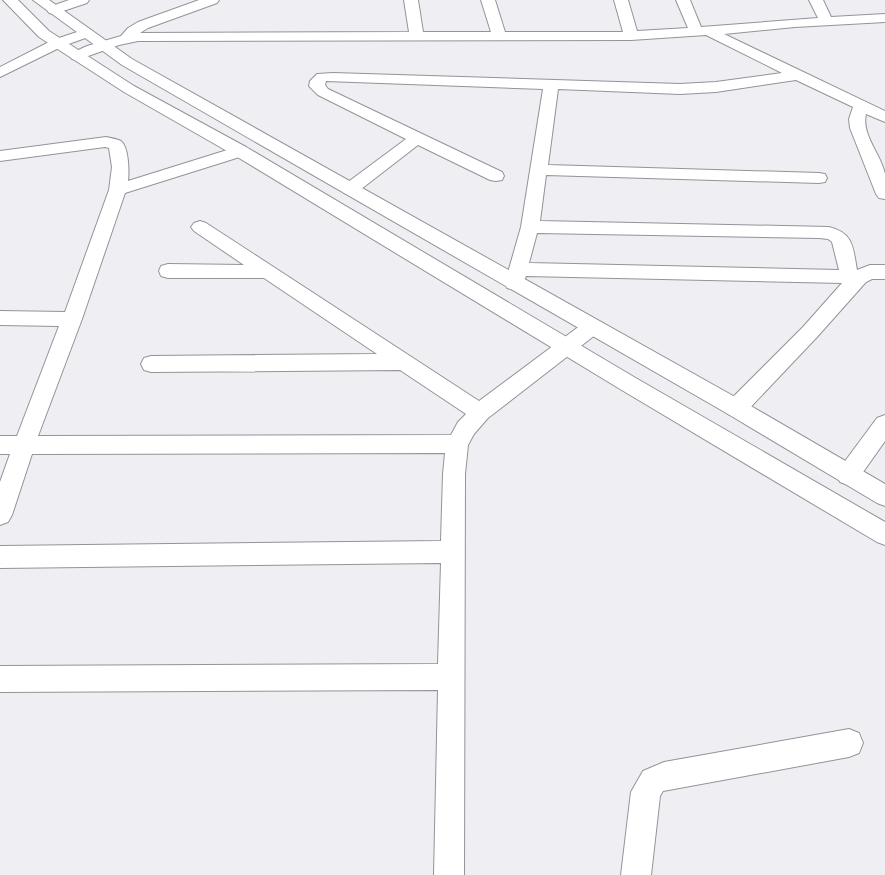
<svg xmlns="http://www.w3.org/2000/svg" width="885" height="875" viewBox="0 0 885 875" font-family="Ubuntu,sans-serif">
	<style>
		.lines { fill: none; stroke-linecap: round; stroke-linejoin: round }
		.street-casing { stroke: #939398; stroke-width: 2 }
		.secondary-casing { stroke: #939398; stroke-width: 2 }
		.street { fill: #fff; fill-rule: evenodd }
		.secondary { fill: #fff; fill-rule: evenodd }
	</style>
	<rect width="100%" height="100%" fill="#eeeef3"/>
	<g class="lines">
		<defs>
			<path id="street" d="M69 0H89L87 3 54 14 49 13 47 10 49 7Z
				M199 0H219L217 3 148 28 140 33 409 32 404 0H418L423 32H491L481 0H495L505 32H623L614 0H628L637 31 688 28 676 0H690L701 27 818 18 809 0H823L831 17 885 14V22L795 27 724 34 885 111V122L866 114C861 135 881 154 885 174 885 182 885 191 885 199L879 198 876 194 850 128 849 119 853 107 796 80 716 92 680 94 558 89 548 165 819 173 825 174 827 178 825 182 819 183 546 175 540 221 829 227C854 233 853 248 857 270L870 265H885V279H872L866 282 817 337 744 414 736 417 728 414 725 408 728 402 803 327 842 283 526 276 521 288 514 290 507 288 505 283 521 227 543 89 326 81 325 85 328 89 502 172 504 176 502 180 496 181 490 180 418 145 356 193 350 194 344 193 341 189 344 185 406 139 318 95 309 86 310 81 317 74 333 73 680 84 716 82 782 73 706 35 631 40 138 41 119 45 77 60 72 59 70 56 72 53 87 46 121 36 128 28 138 22ZM537 233 819 238 828 239 832 242 839 270 529 263Z
				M86 29 91 30 93 33 91 36 63 46 0 77V67L53 40Z
				M106 137C110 138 117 139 121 141 129 147 129 173 128 181L240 146 246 147 248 151 246 155 125 193 82 319 38 436 451 435 458 422 466 414 400 370 151 372 144 370 141 364 144 358 151 356 377 354 264 278H168L161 276 159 271 161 266 168 264 244 265 194 231 191 227 194 223 200 221 206 223 479 401 585 322 592 320 599 322 602 327 599 332 488 418 474 434 468 445 465 474 464 875H434L438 690 0 692V666L438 664 441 563 0 568V546L441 541 443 474 445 453 32 454 12 515 8 522 0 525V482L10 454H0V436H17L59 326 0 325V311L65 312 109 190 112 167 109 148 105 147 0 161V151Z
				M885 415V441L856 482 848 485 840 482 837 475 840 468 877 418Z
				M849 729 859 733 863 743 859 753 849 757 663 791 660 796 651 875H621L631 792 643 771 664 762Z"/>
			<path id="secondary" d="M3 0H18L49 31 134 86 246 147 634 377 885 522V545L877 542 620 389 234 155 124 92 39 37Z
				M33 0H49L132 59 744 402 885 484V506L877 503 728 414 122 65Z"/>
		</defs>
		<use href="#street" class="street-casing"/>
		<use href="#secondary" class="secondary-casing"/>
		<use href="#street" class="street"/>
		<use href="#secondary" class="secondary"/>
	</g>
</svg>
